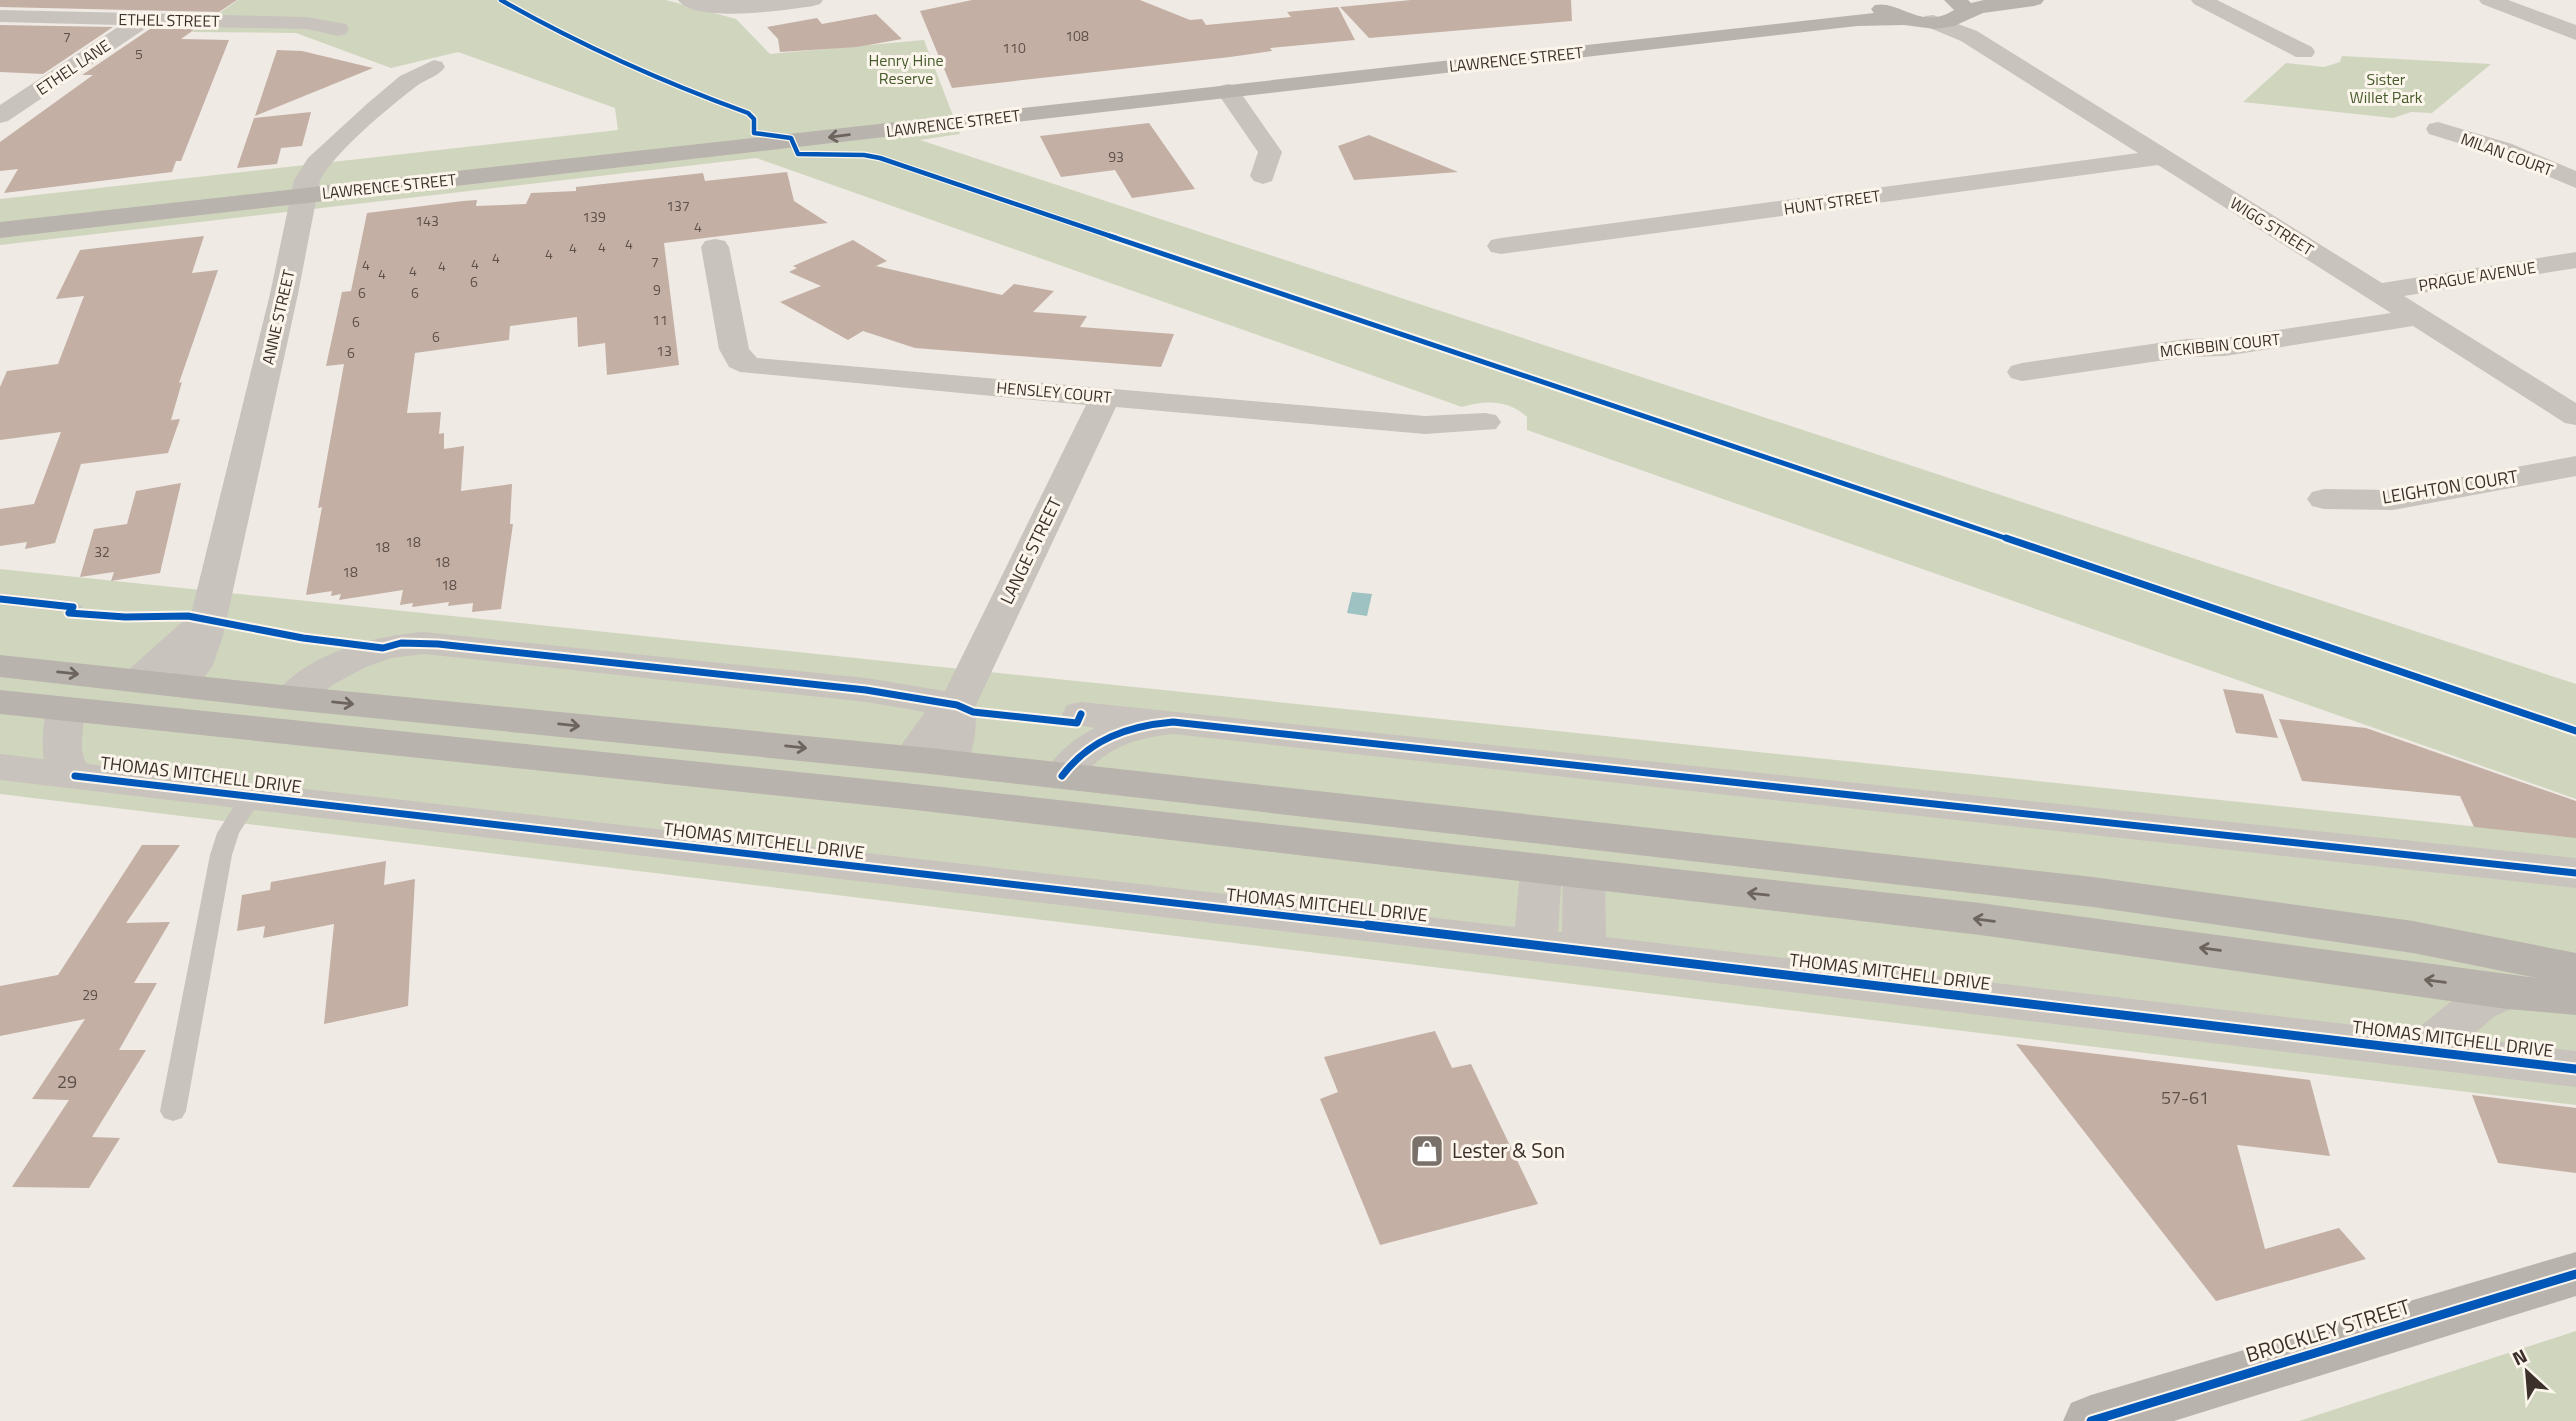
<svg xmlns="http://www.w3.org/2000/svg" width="2576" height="1421" viewBox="0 0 2576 1421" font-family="'Titillium Web',sans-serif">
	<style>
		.green { fill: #d0d6be }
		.water { fill: #9ec1c2 }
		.building { fill: #c4afa5 }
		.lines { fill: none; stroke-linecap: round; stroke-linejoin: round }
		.lane { fill: #c9c3bd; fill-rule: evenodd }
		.street { fill: #c9c3bd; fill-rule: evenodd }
		.secondary { fill: #b9b3ad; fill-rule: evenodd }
		.cycleway-far3-casing { stroke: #fbf5ec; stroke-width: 7 }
		.cycleway-far2-casing { stroke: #fbf5ec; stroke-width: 9 }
		.cycleway-far1-casing { stroke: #fbf5ec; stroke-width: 11 }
		.cycleway-casing { stroke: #fbf5ec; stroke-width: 13 }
		.cycleway-far3 { stroke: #0057b8; stroke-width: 4.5 }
		.cycleway-far2 { stroke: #0057b8; stroke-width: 5 }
		.cycleway-far1 { stroke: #0057b8; stroke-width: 7 }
		.cycleway { stroke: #0057b8; stroke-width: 9 }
		.oneway { stroke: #6d645e }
		.labels { text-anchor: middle; stroke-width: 6; stroke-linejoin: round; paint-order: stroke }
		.number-label { font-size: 14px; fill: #5d5049 }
		.far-street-label { font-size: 16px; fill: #3b302a; stroke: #fbf5ec }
		.far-park-label { font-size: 16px; fill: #485b2c; stroke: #fbf5ec }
		.street-label { font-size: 18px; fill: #3b302a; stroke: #fbf5ec }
		.near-number-label { font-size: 18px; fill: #5d5049 }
		.near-poi-label { font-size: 21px; fill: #3b302a; stroke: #fbf5ec; text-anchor: start }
		.near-street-label { font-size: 21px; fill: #3b302a; stroke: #fbf5ec }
	</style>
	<rect width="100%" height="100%" fill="#efeae4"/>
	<path class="green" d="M238 0H666L736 19 770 54 924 40 960 134 920 140 2576 684V799L1527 430V417C1509 400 1485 400 1462 407L756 158 0 245V199L618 130 615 108 458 52 391 68 296 33 192 32Z
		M2342 56 2491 64 2432 113 2411 112 2393 118 2243 102 2286 63 2324 67 2340 62Z
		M0 569 2576 837V1105L0 794Z
		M2576 1331V1421H2299Z"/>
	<path class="water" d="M1352 592 1372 594 1367 616 1347 613Z"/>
	<path class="building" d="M0 0H237L219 12 0 7Z
		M972 0H1140L1190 20 1202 19 1206 25 1291 17 1287 12 1338 7 1355 40 1270 48 1272 51 1230 57 952 88 920 11Z
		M1411 0H1571L1572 21 1369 38 1340 7Z
		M876 14 902 39 857 47 780 52 778 39 767 27 817 18 822 24Z
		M0 25 113 27 43 74 0 72Z
		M150 29H195L181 39 229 40 181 161H176L172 172 4 193 18 169 0 171V142L93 75H82Z
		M277 50 302 51 373 68 255 116Z
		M311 112 302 146 281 148 277 164 237 168 254 118Z
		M1149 123 1195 189 1132 198 1115 170 1061 177 1040 136Z
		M1369 135 1458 172 1354 180 1338 146Z
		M787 172 794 201 828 223 664 243 679 365 607 375 605 343 578 347 577 317 510 326 509 340 415 353 407 413 441 412 439 434 444 433V449L464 446 461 491 512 484 510 524H513L501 609 472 612 473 603 448 606 449 602 412 607 413 603 400 605 403 590 339 600 341 594 331 596 332 591 306 595 322 507 318 508 344 364 326 366 342 292 351 291 367 213 463 201 477 200 476 206 526 204 531 193 576 191V187L703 173 705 181Z
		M204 236 192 273 218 270 179 383 182 382 171 420 180 419 168 453 81 464 55 543 25 549 27 542 0 546V509L34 504 61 432 0 440V387L7 371 58 364 84 296 56 299 80 250Z
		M853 240 887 261 876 266 1002 295 1014 284 1054 291 1033 312 1087 316 1080 327 1174 334 1161 367 915 348 863 331 848 340 780 302 821 286 789 272 797 268 793 266Z
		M181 483 160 573 111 581 114 572 80 577 94 529 127 524 136 491Z
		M2223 689 2263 694 2278 738 2236 733Z
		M2279 719 2366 728 2576 801V838L2474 827 2460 796 2302 781Z
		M142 845H180L126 923 170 922 134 983H157L119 1050H146L92 1137 120 1138 89 1188 12 1187 69 1100 32 1099 85 1019 0 1036V986L58 975Z
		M386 861 384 885 415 879 408 1006 324 1024 334 924 263 938 265 926 237 931 242 895 270 890 271 882Z
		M1435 1031 1452 1068 1471 1064 1538 1204 1380 1245 1320 1099 1338 1092 1324 1057Z
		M2016 1044 2310 1080 2330 1156 2237 1145 2265 1249 2339 1228 2366 1259 2216 1301Z
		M2472 1095 2576 1108V1173L2498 1163Z"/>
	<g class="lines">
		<path class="lane" d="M0 593 73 601 83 607 73 613 0 605Z
			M251 790 259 792 262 797 239 833 232 855 186 1111 182 1118 173 1121 164 1118 160 1111 210 855 217 833 243 792Z"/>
		<path class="street" d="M678 0H823L820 4 813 6C786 10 695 24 678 0Z
			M2191 0H2217L2312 47 2315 52 2312 57H2296L2194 4Z
			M2479 0H2508L2576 25V40L2482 4Z
			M0 10 307 17 346 24 349 29 346 34 338 36 307 29 149 26 8 121 0 123V105L121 25 0 22Z
			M1933 15 1977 31 2382 283 2576 252V268L2404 296 2576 403V425L2565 423 2413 326 2225 356 2186 357 2022 381 2011 378 2007 372 2011 366 2022 363 2186 339 2225 338 2391 313 2158 165 1501 254 1491 252 1487 246 1491 240 1501 238 2138 153 1961 41 1925 26 1922 21 1925 16Z
			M434 60 442 62 445 67C438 77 423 80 414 88 386 110 337 150 320 180L298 294 223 636 213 665 194 693 181 697 168 693 162 685 173 670C157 684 148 694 126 688L120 680 126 672 191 614 270 294 294 180 308 158 368 103 400 76Z
			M1228 84 1236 86 1282 152 1272 181 1263 184 1254 181 1250 176 1258 152 1216 91 1220 86Z
			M2438 122 2512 144 2576 171V188L2494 154 2429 134 2426 129 2429 124Z
			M715 239 725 241 729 247 749 349 757 358 1425 416 1485 413 1496 415 1501 422 1496 429 1425 434 1116 407 976 705C976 731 976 750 962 772L948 776 934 772 928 763 925 768 911 772 897 768 891 759 925 712 866 702 424 654 391 658 366 667 334 684 306 706 292 710 278 706 273 698C301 655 375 635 424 632L866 678 945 691 1086 405 740 372 729 367 719 349 701 247 705 241Z
			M2576 456V476L2393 510 2324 509 2312 506 2307 499 2312 492 2324 489 2393 490Z
			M63 697 77 700C92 724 74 743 87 764L1515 927 1520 870 1526 860 1541 855 1556 860 1562 870 1558 932H1562L1563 875 1569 865 1584 860 1599 865 1605 875 1606 937 2413 1032 2463 992 2507 975 2523 980 2530 992 2523 1004 2495 1016 2469 1038 2576 1051V1087L1450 951 0 780V754L44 759C41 747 44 709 49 700Z
			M1081 702 2576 858V888L1173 734C1145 737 1119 743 1097 762 1089 768 1083 781 1074 786 1065 791 1057 788 1048 785L1042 776C1056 754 1072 739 1095 728L1067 723 1062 714 1067 705Z"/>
		<path class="secondary" d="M1944 0H1968L1971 3 1984 0H2044L2041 4 2034 6 1983 13 1954 26 1935 29 1904 25 1857 26 0 238V222L1874 13 1871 9 1875 5C1899 0 1922 31 1954 10Z
			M0 655 292 686 930 748 2093 877 2413 921 2576 953V1015L2507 1009 1980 935 915 810 0 714V690L915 784 1980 903 2537 978 2413 953 2093 907 930 774 292 710 0 677Z
			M2576 1252V1296L2174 1421H2063L2071 1403 2091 1395Z"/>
		<defs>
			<path id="cycleway-far3" d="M501 0C580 45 663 82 748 113L754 119V133L791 138 798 154 864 155 880 158 1116 238"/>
			<path id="cycleway-far2" d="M1110 236 2011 540"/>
			<path id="cycleway-far1" d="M2006 538 2576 731
				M0 599 73 607 69 613 125 617 188 616 303 638 383 648 401 643 438 644 866 690 957 705 973 712 1077 723 1081 714
				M75 776 1382 927
				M1062 776C1090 739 1128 726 1173 722L2576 873"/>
			<path id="cycleway" d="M1367 925 2576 1069
				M2091 1421 2576 1274"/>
		</defs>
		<use href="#cycleway-far3" class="cycleway-far3-casing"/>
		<use href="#cycleway-far2" class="cycleway-far2-casing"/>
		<use href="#cycleway-far1" class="cycleway-far1-casing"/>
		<use href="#cycleway" class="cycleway-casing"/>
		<use href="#cycleway-far3" class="cycleway-far3"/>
		<use href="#cycleway-far2" class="cycleway-far2"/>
		<use href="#cycleway-far1" class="cycleway-far1"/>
		<use href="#cycleway" class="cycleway"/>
	</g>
	<defs><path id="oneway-shaft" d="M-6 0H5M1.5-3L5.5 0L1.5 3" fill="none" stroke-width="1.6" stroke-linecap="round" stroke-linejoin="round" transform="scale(1.75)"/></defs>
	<g class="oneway">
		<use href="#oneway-shaft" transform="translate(839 136) rotate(173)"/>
		<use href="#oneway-shaft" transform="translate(68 673) rotate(6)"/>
		<use href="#oneway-shaft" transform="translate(343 703) rotate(6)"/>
		<use href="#oneway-shaft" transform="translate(569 725) rotate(6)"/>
		<use href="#oneway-shaft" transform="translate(796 747) rotate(6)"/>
		<use href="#oneway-shaft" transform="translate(1758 894) rotate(-174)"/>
		<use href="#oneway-shaft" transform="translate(1984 920) rotate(-173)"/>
		<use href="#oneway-shaft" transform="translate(2210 949) rotate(-172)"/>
		<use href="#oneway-shaft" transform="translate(2435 981) rotate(-172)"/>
	</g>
	<defs>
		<symbol id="shop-square" viewBox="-11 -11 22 22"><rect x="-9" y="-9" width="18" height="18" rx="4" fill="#7a716b" stroke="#fbf5ec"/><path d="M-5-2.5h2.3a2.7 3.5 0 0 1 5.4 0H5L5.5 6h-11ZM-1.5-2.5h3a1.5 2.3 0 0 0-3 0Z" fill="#fff"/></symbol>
	</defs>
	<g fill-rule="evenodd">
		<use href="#shop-square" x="1408" y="1132" width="38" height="38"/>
	</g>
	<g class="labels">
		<g class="number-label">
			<text x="1077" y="41">108</text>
			<text x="67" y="42">7</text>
			<text x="1014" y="53">110</text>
			<text x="139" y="59">5</text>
			<text x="1116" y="162">93</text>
			<text x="678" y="211">137</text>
			<text x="594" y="222">139</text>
			<text x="427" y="226">143</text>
			<text x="698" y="232">4</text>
			<text x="629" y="249">4</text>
			<text x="602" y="252">4</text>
			<text x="573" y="253">4</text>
			<text x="549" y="259">4</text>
			<text x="496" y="263">4</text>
			<text x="655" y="267">7</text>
			<text x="475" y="269">4</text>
			<text x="366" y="270">4</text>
			<text x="442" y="271">4</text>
			<text x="413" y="276">4</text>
			<text x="382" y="279">4</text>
			<text x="474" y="287">6</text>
			<text x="657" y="295">9</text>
			<text x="362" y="298">6</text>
			<text x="415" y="298">6</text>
			<text x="660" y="325">11</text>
			<text x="356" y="327">6</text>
			<text x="436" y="342">6</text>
			<text x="664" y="356">13</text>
			<text x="351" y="358">6</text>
			<text x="413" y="547">18</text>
			<text x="382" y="552">18</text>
			<text x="102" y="557">32</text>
			<text x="442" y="567">18</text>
			<text x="350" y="577">18</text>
			<text x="449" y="590">18</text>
			<text x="90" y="1000">29</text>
		</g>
		<g class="far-street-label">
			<text transform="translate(169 20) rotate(1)" y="6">ETHEL STREET</text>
			<text transform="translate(1516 59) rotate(-6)" y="6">LAWRENCE STREET</text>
			<text transform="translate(73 67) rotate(-34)" y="6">ETHEL LANE</text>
			<text transform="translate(953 123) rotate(-7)" y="6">LAWRENCE STREET</text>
			<text transform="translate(2507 154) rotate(20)" y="6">MILAN COURT</text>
			<text transform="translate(389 186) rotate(-6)" y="6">LAWRENCE STREET</text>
			<text transform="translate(1832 202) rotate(-8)" y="6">HUNT STREET</text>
			<text transform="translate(2272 226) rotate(32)" y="6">WIGG STREET</text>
			<text transform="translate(2477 276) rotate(-9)" y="6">PRAGUE AVENUE</text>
			<text transform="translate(278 317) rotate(-77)" y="6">ANNE STREET</text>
			<text transform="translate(2220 345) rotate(-6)" y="6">MCKIBBIN COURT</text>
			<text transform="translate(1054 392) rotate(5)" y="6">HENSLEY COURT</text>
		</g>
		<g class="far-park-label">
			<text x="906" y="66">Henry Hine<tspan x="906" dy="18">Reserve</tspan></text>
			<text x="2386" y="85">Sister<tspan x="2386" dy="18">Willet Park</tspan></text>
		</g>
		<g class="street-label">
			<text transform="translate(2450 487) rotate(-9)" y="6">LEIGHTON COURT</text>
			<text transform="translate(1031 551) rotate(-64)" y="6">LANGE STREET</text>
			<text transform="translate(201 775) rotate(7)" y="6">THOMAS MITCHELL DRIVE</text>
			<text transform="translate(764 841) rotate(7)" y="6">THOMAS MITCHELL DRIVE</text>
			<text transform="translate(1327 905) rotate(6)" y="6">THOMAS MITCHELL DRIVE</text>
			<text transform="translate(1890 972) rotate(7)" y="6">THOMAS MITCHELL DRIVE</text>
			<text transform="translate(2453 1039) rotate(7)" y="6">THOMAS MITCHELL DRIVE</text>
		</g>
		<g class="near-number-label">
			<text x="67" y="1088">29</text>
			<text x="2185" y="1104">57-61</text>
		</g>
		<g class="near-poi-label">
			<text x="1452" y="1158">Lester &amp; Son</text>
		</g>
		<g class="near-street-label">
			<text transform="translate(2328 1331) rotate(-17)" y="7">BROCKLEY STREET</text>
		</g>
	</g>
	<g transform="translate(2527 1372) rotate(334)" stroke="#fbf5ec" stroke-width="5" paint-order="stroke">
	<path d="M0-5L12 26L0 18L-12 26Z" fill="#3b302a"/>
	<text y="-10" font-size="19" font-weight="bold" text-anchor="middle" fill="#3b302a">N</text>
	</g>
</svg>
